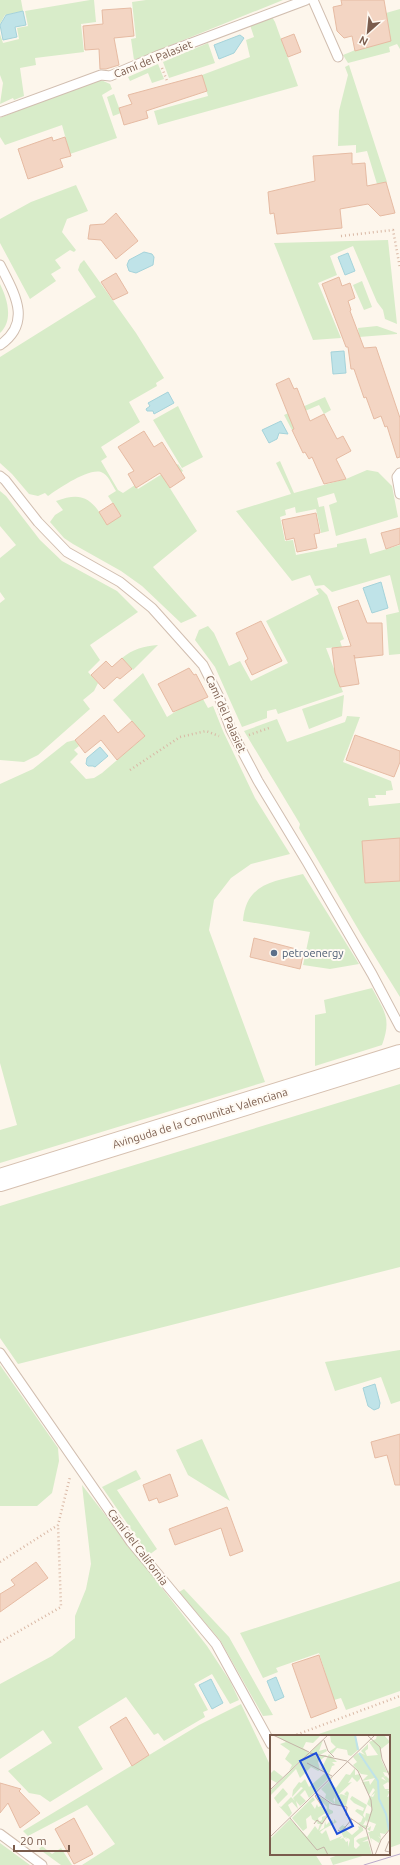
<svg xmlns="http://www.w3.org/2000/svg" width="400" height="1865" viewBox="0 0 400 1865" font-family="Ubuntu,sans-serif">
	<style>
		.green { fill: #d8ecc9 }
		.water { fill: #bfe3e8; stroke: #a5d3da }
		.building { fill: #f3d5c3; stroke: #e6bba3 }
		.lines { fill: none; stroke-linecap: round; stroke-linejoin: round }
		.service-casing { stroke: #d1beb0; stroke-width: 11 }
		.secondary-casing { stroke: #d6c0b0; stroke-width: 24 }
		.path { stroke: #d9b8a5; stroke-width: 2.5; stroke-dasharray: 1 3; stroke-linecap: butt }
		.service { stroke: #fff; stroke-width: 9 }
		.secondary { stroke: #fff; stroke-width: 22 }
		.tram { stroke: #b9a8c9; stroke-width: 1 }
		.service-dot { fill: #5c6f8a; stroke: #fffaf3; stroke-width: 1.5 }
		.labels { text-anchor: middle; stroke-width: 4; stroke-linejoin: round; paint-order: stroke }
		.street-label { font-size: 11px; fill: #7a5c4d; stroke: #fffaf3 }
		.service-label { font-size: 11px; fill: #4e5e75; stroke: #fffaf3; text-anchor: start }
		.inset-river { fill: none; stroke: #bfe3e8; stroke-width: 2 }
		.inset-road { fill: none; stroke: #c5b3a7; stroke-width: 1 }
		.view { fill: #1d4ed8; fill-opacity: 0.15; stroke: #1d4ed8; stroke-width: 2 }
		.inset-edge { fill: none; stroke: #7a5c4d; stroke-width: 2 }
	</style>
	<rect width="100%" height="100%" fill="#fdf6ec"/>
	<path class="green" d="M0 0H21L23 11 5 15 0 24Z
		M90 0H94L96 22 81 24 84 52 35 58 36 65 20 68 24 96 14 100 13 98 0 104 3 83 0 75V34L3 43 19 39 17 28 28 26 25 11Z
		M146 0H283L134 60 131 39 136 38 132 2Z
		M400 9V49L397 44 389 47 390 52 348 63 343 55C360 49 373 39 390 36L386 13Z
		M272 17 275 22 298 86 158 125 154 111 208 96 202 75 250 57 246 40 254 37 250 25Z
		M208 43 215 63 169 78 163 62Z
		M158 64 164 79 152 83 148 73 130 81 128 77Z
		M349 65 387 182 377 184 367 151 356 153V145L338 146 339 111 348 75 345 67Z
		M101 80 110 84 112 89 102 95 117 138 70 154 62 125 5 145 0 137V118L53 96Z
		M114 94 121 113 113 116 107 97Z
		M76 185 88 211 67 219 62 232 76 250 74 252 70 250 55 260 61 268 51 274 56 281 30 299 0 243V219L31 202Z
		M388 240 397 324 385 319 383 310 377 302 353 246 330 256 337 275 318 283 341 338 313 340 274 243Z
		M84 260 136 333 164 378 156 383 157 386 129 402 140 422 101 447 107 457 101 461 118 490 123 493 135 485 138 489 178 464 183 471 166 482 197 531 153 567 197 616 181 623 142 586 121 571 73 544 64 538 50 522 55 515 63 510 56 501C85 490 93 501 107 524L121 516 108 496 116 491C112 485 108 474 101 472 88 468 58 489 48 496L45 493 38 496 29 494 12 474 0 463V357L96 297 78 270 80 264Z
		M362 281 372 307 364 310 353 285Z
		M0 284C7 298 14 320 0 333Z
		M377 326 397 333V334L359 337 358 328Z
		M325 397 331 410 324 414 319 405 291 417 296 427 292 430 284 415Z
		M178 406 203 457 182 468 153 420Z
		M280 461 294 493 346 479 367 470 378 472 392 486 398 517 336 536 329 505 337 502 334 493 317 498 319 507 324 506 329 531 321 533 316 509 296 513 295 507 285 510 286 515 280 517 285 541 293 540 296 555 337 547V544L366 538 370 554 400 545V654L389 655 386 615 399 612 390 575 332 592 324 585 315 586 310 575 292 581 236 511 291 494 276 463Z
		M0 491 6 496 40 540 62 561 117 591 138 612 90 645 100 660 88 672 98 683 94 691 83 700 90 709 38 755 24 762 0 760V603L5 599 0 592V558L16 545 0 526Z
		M320 588 327 595 344 639 340 641 342 647 326 648 343 692 278 714 276 709 267 711V718L242 727 215 667 195 640 199 630 208 626 214 633 229 666 240 661 251 681 288 663 266 621 319 594 316 589Z
		M158 645 133 670 122 658C133 649 144 646 158 645Z
		M143 673 167 717 186 705 203 699 208 708 213 706 223 731 255 798 290 854 251 864 231 878 214 900 209 930 265 1082 0 1163V1130L17 1125 0 1063V784L33 769 67 742 75 740 79 746 74 750 78 754 70 762 86 779 94 778 102 773 145 736 113 700Z
		M344 695 342 716 309 729 302 709Z
		M347 716 360 717 343 762 391 781 393 790 386 791V795H375L376 798H368L369 806 400 803V997L361 934 299 828 300 824 244 731 277 719 287 742 345 722Z
		M303 874 359 964 330 969 303 965 310 932 243 921C246 883 273 882 303 874Z
		M372 988C384 1011 392 1018 382 1045L315 1066V1015L326 1013 324 1000Z
		M400 1084V1267L18 1364 0 1338V1206Z
		M400 1350V1401L391 1404 381 1377 335 1391 325 1362Z
		M0 1365 58 1448 59 1461 52 1493 37 1506H0Z
		M202 1439 230 1501 188 1475 176 1450Z
		M136 1470 141 1479 117 1490 157 1549 149 1555 102 1487Z
		M82 1485 207 1646 230 1681 239 1700 230 1704 212 1674 194 1684 208 1710 203 1712 205 1717 164 1741 158 1733 154 1735 126 1697 78 1727 103 1769 50 1802 40 1795 29 1793 8 1771 52 1743 43 1730 0 1759V1684L52 1656 75 1638V1616L86 1589 91 1564Z
		M400 1581V1691L346 1710 341 1698 334 1700 319 1653 276 1668 278 1672 263 1678 240 1633Z
		M184 1589 229 1637 273 1715 263 1716 220 1640 179 1592Z
		M241 1704 271 1767V1854H315L322 1865H82L115 1844 87 1805 28 1836 23 1831 199 1725Z
		M400 1706V1844L389 1848V1736H313Z
		M0 1843 30 1865H0Z
		M42 1846 52 1854 61 1848 72 1865H61L39 1849Z
		M341 1854H369L333 1865 330 1858Z"/>
	<path class="water" d="M23 11 26 25 15 27 17 37 3 40 0 25 6 15Z
		M240 35 244 38 234 53 219 59 214 45Z
		M144 252 152 254 154 257 153 265 136 273 129 271 127 265 129 260Z
		M348 253 355 271 345 275 338 257Z
		M344 351 346 373 333 374 331 352Z
		M168 392 174 403 154 414 153 411H147L146 409 150 406 148 403Z
		M281 421 288 434 279 433 277 439 269 443 262 430Z
		M381 582 388 608 372 613 363 588Z
		M100 747 108 756 95 767 93 766H88L86 764 87 758Z
		M375 1384 380 1403 379 1408 374 1410 368 1406 363 1388Z
		M276 1677 284 1697 275 1701 267 1681Z
		M211 1679 223 1703 212 1709 199 1685Z"/>
	<path class="building" d="M341 0H384L391 41 355 51 352 36 344 38 337 31 333 7 342 5Z
		M131 8 134 36 114 38 119 65 106 69H100L99 49 85 50 83 26 103 24 102 10Z
		M294 34 301 52 288 57 281 39Z
		M202 75 207 91 146 111 148 118 124 125 119 108 132 104 128 95Z
		M52 137 53 141 65 137 71 156 60 159 63 167 28 179 18 149Z
		M352 153V164L365 163 367 186 386 182 395 213 380 216 368 204 340 209 342 228 277 234 274 213 270 214 268 192 315 181 313 156Z
		M116 213 138 241 116 259 101 240 88 239 90 225 104 224Z
		M116 273 128 293 113 300 101 282Z
		M339 277 342 286 350 283 355 298 348 301 351 310 350 311 364 348 376 347 400 418V457L397 458 387 426 385 427 381 416 374 419 366 397 364 398 354 369H351L348 347H346L322 284Z
		M289 378 294 389 297 388 310 421 324 414 337 439 343 436 351 451 336 459 346 479 324 484 312 457 309 459 305 452 303 453 292 430 294 429 276 384Z
		M144 431 154 447 162 442 185 478 170 488 160 473 136 488 128 474 134 471 118 447Z
		M113 503 121 516 107 525 99 512Z
		M316 513 320 533 314 534 317 548 297 552 294 538 286 540 282 520Z
		M400 528V544L386 549 381 533Z
		M358 600 367 623H382L383 655 355 658 354 655 359 684 340 687 335 673 332 648 351 646 338 607Z
		M261 621 282 661 252 675 245 661 248 659 236 633Z
		M122 658 132 669 120 679 117 677 104 689 91 675 106 661 112 667Z
		M189 668 194 675 196 674 208 697 173 712 158 684Z
		M104 715 118 733 132 721 145 736 117 760 101 740 85 753 75 740Z
		M355 735 400 751V762L394 777 346 760Z
		M400 838V881L365 883 362 841Z
		M254 938 304 951 300 969 250 957Z
		M400 1434V1485H395L387 1455 375 1458 371 1442Z
		M170 1474 178 1496 159 1503 157 1498 149 1501 143 1485Z
		M227 1507 243 1551 230 1556 221 1528 175 1545 169 1529Z
		M36 1562 48 1578 0 1612V1594L15 1585 11 1580Z
		M319 1655 337 1708 311 1718 292 1664Z
		M126 1717 149 1755 132 1766 110 1727Z
		M0 1783 21 1789 19 1791 40 1813 20 1828 8 1803 0 1813Z
		M74 1818 93 1854 74 1864 55 1829Z"/>
	<g class="lines">
		<defs>
			<path id="service" d="M313 0 338 57
				M0 112 101 75 110 76 157 56 306 0
				M0 265C14 293 33 322 0 345
				M400 473 397 477 400 494
				M0 476 5 480 38 522 67 552 120 582 152 608 203 665 219 697 231 730 258 781 307 862 372 974 400 1027
				M0 1353 131 1542 216 1644 271 1744
				M0 1834 42 1865"/>
			<path id="secondary" d="M0 1180 400 1056"/>
		</defs>
		<use href="#service" class="service-casing"/>
		<use href="#secondary" class="secondary-casing"/>
		<path class="path" d="M162 68 167 81
			M341 236 393 230 400 268
			M249 735 269 728
			M130 770 180 737 206 731 219 736
			M0 1562 58 1525 70 1477
			M0 1642 61 1607 58 1525
			M293 1736 400 1696"/>
		<use href="#service" class="service"/>
		<use href="#secondary" class="secondary"/>
		<path class="tram" d="M364 1865 400 1854"/>
	</g>
	<circle class="service-dot" cx="274" cy="953" r="4"/>
	<g class="labels">
		<g class="street-label">
			<text transform="translate(153 59) rotate(-22)" y="4">Camí del Palasiet</text>
			<text transform="translate(226 714) rotate(66)" y="4">Camí del Palasiet</text>
			<text transform="translate(200 1118) rotate(-17)" y="4">Avinguda de la Comunitat Valenciana</text>
			<text transform="translate(138 1547) rotate(53)" y="4">Camí del California</text>
		</g>
		<g class="service-label">
			<text x="282" y="957">petroenergy</text>
		</g>
	</g>
	<g transform="translate(270 1735)">
		<rect width="120" height="120" fill="#fdf6ec"/>
		<path d="M5 0H49L50 1 43 8 36 7 33 13 39 18 19 36 22 30 15 24 20 16 10 9 16 7ZM60 0H85L89 14 81 21 78 20 77 15 67 13 62 19 59 17 66 12 61 7ZM107 0H114L120 7 111 14V24L117 37 120 35 119 38 113 37 115 41 111 43 116 46 113 42 116 41 120 45 119 48 118 47 113 50 115 54H120L117 56H120L117 62 120 61V93L115 99 110 98 111 103 108 101 111 104 109 108 101 103 102 108 98 97H101L97 94 101 91 100 96H103L106 89 98 86 102 73 97 69 100 61 103 62 105 58 101 61 105 55 103 53 99 60 92 47 99 46 100 50 105 43 92 46 98 40 91 39 83 30 87 27 83 22 88 18 95 28 89 17 95 20 91 16 98 9V14L95 16 97 21 108 20 99 7 106 4ZM53 5 49 16 56 14 57 16 50 20H43L42 21 46 20 47 24 48 20H57L48 27 50 35 48 36 41 32 30 43 26 34 0 61V56ZM59 19 67 27H62L65 30 62 31 59 39 51 34ZM85 33V40L90 39V44L87 47 82 42 78 48 82 47 67 61 71 59 77 61 74 59 77 56 79 58 76 71 65 70V62L63 65 64 66 65 68 64 69 55 63 56 59 51 54 63 42 60 47 66 53 76 39 80 40ZM4 35 13 42 7 48 0 44V39ZM55 38 61 41 39 63 35 55 30 60 36 66 30 71 26 66 28 74 22 67 18 70 22 78 19 82 9 71 11 72 21 62 25 66 23 63 33 53 31 52 22 62 23 55 29 47 31 48 35 44 39 52ZM13 53 18 59 8 69 4 63ZM47 60 63 70 59 69V74L63 76V78L59 80 57 77 48 83 49 87 52 85V82L57 80 49 96 54 93 55 86 56 90 59 87 62 89 61 86 62 85 64 88V84L67 87 54 94 50 97 52 99 56 95 60 106 72 101 70 104 73 103 72 101 76 107 78 106V112L80 105 78 103 75 104 77 102 74 103 69 93 74 89 73 91H76V95L82 100 89 94 88 91 90 92 89 89 87 91 89 89 93 93V95L95 94 84 103V112L86 114 90 110 86 106 88 104 98 101V104L92 107 98 106 102 120H0V104L6 98 8 102 6 98 20 84 37 102 45 91 48 95 50 89H47L48 88 42 84 41 80 36 84 37 93 33 96 22 83 43 62 45 65 41 68 45 74 47 69 48 72 51 71 56 76 57 72 52 67V71L46 62ZM82 61 97 70 93 80 95 83 96 78 100 79 97 88 96 85 93 90 99 91 95 93 87 88 91 87 93 82 85 76 87 74 93 76 94 73 84 68 80 64Z" fill="#d8ecc9"/>
		<path class="inset-river" d="M85 0 88 15M89 18 108 46 109 64 116 79 119 95"/>
		<path class="inset-road" d="M3 0 39 17M97 0 110 12 112 24 120 42M54 5 58 16 64 22M40 18 77 26 88 36 101 65 102 75 96 94 103 120M37 28 62 41M0 55 58 0M46 58 62 69 77 72 76 80 96 94M20 83 47 115 54 112 58 120M44 89 47 85 52 89 58 80 45 61 47 59M68 95 71 97 82 84M0 102 105 0M119 106 115 116 120 117M105 120 111 105 120 94"/>
		<path class="view" d="M46 18 83 91 67 99 30 26Z"/>
		<rect width="120" height="120" class="inset-edge"/>
	</g>
	<g transform="translate(368 32) rotate(207)" stroke="#fffaf3" stroke-width="3" paint-order="stroke">
	<path d="M0-3L7 15L0 10L-7 15Z" fill="#7a5c4d"/>
	<text y="-6" font-size="11" font-weight="bold" text-anchor="middle" fill="#7a5c4d">N</text>
	</g>
	<path d="M14 1845v6h55v-6" fill="none" stroke="#7a5c4d" stroke-width="2"/>
	<text x="20" y="1845" font-size="12" fill="#7a5c4d" stroke="#fffaf3" stroke-width="3" paint-order="stroke">20 m</text>
</svg>
